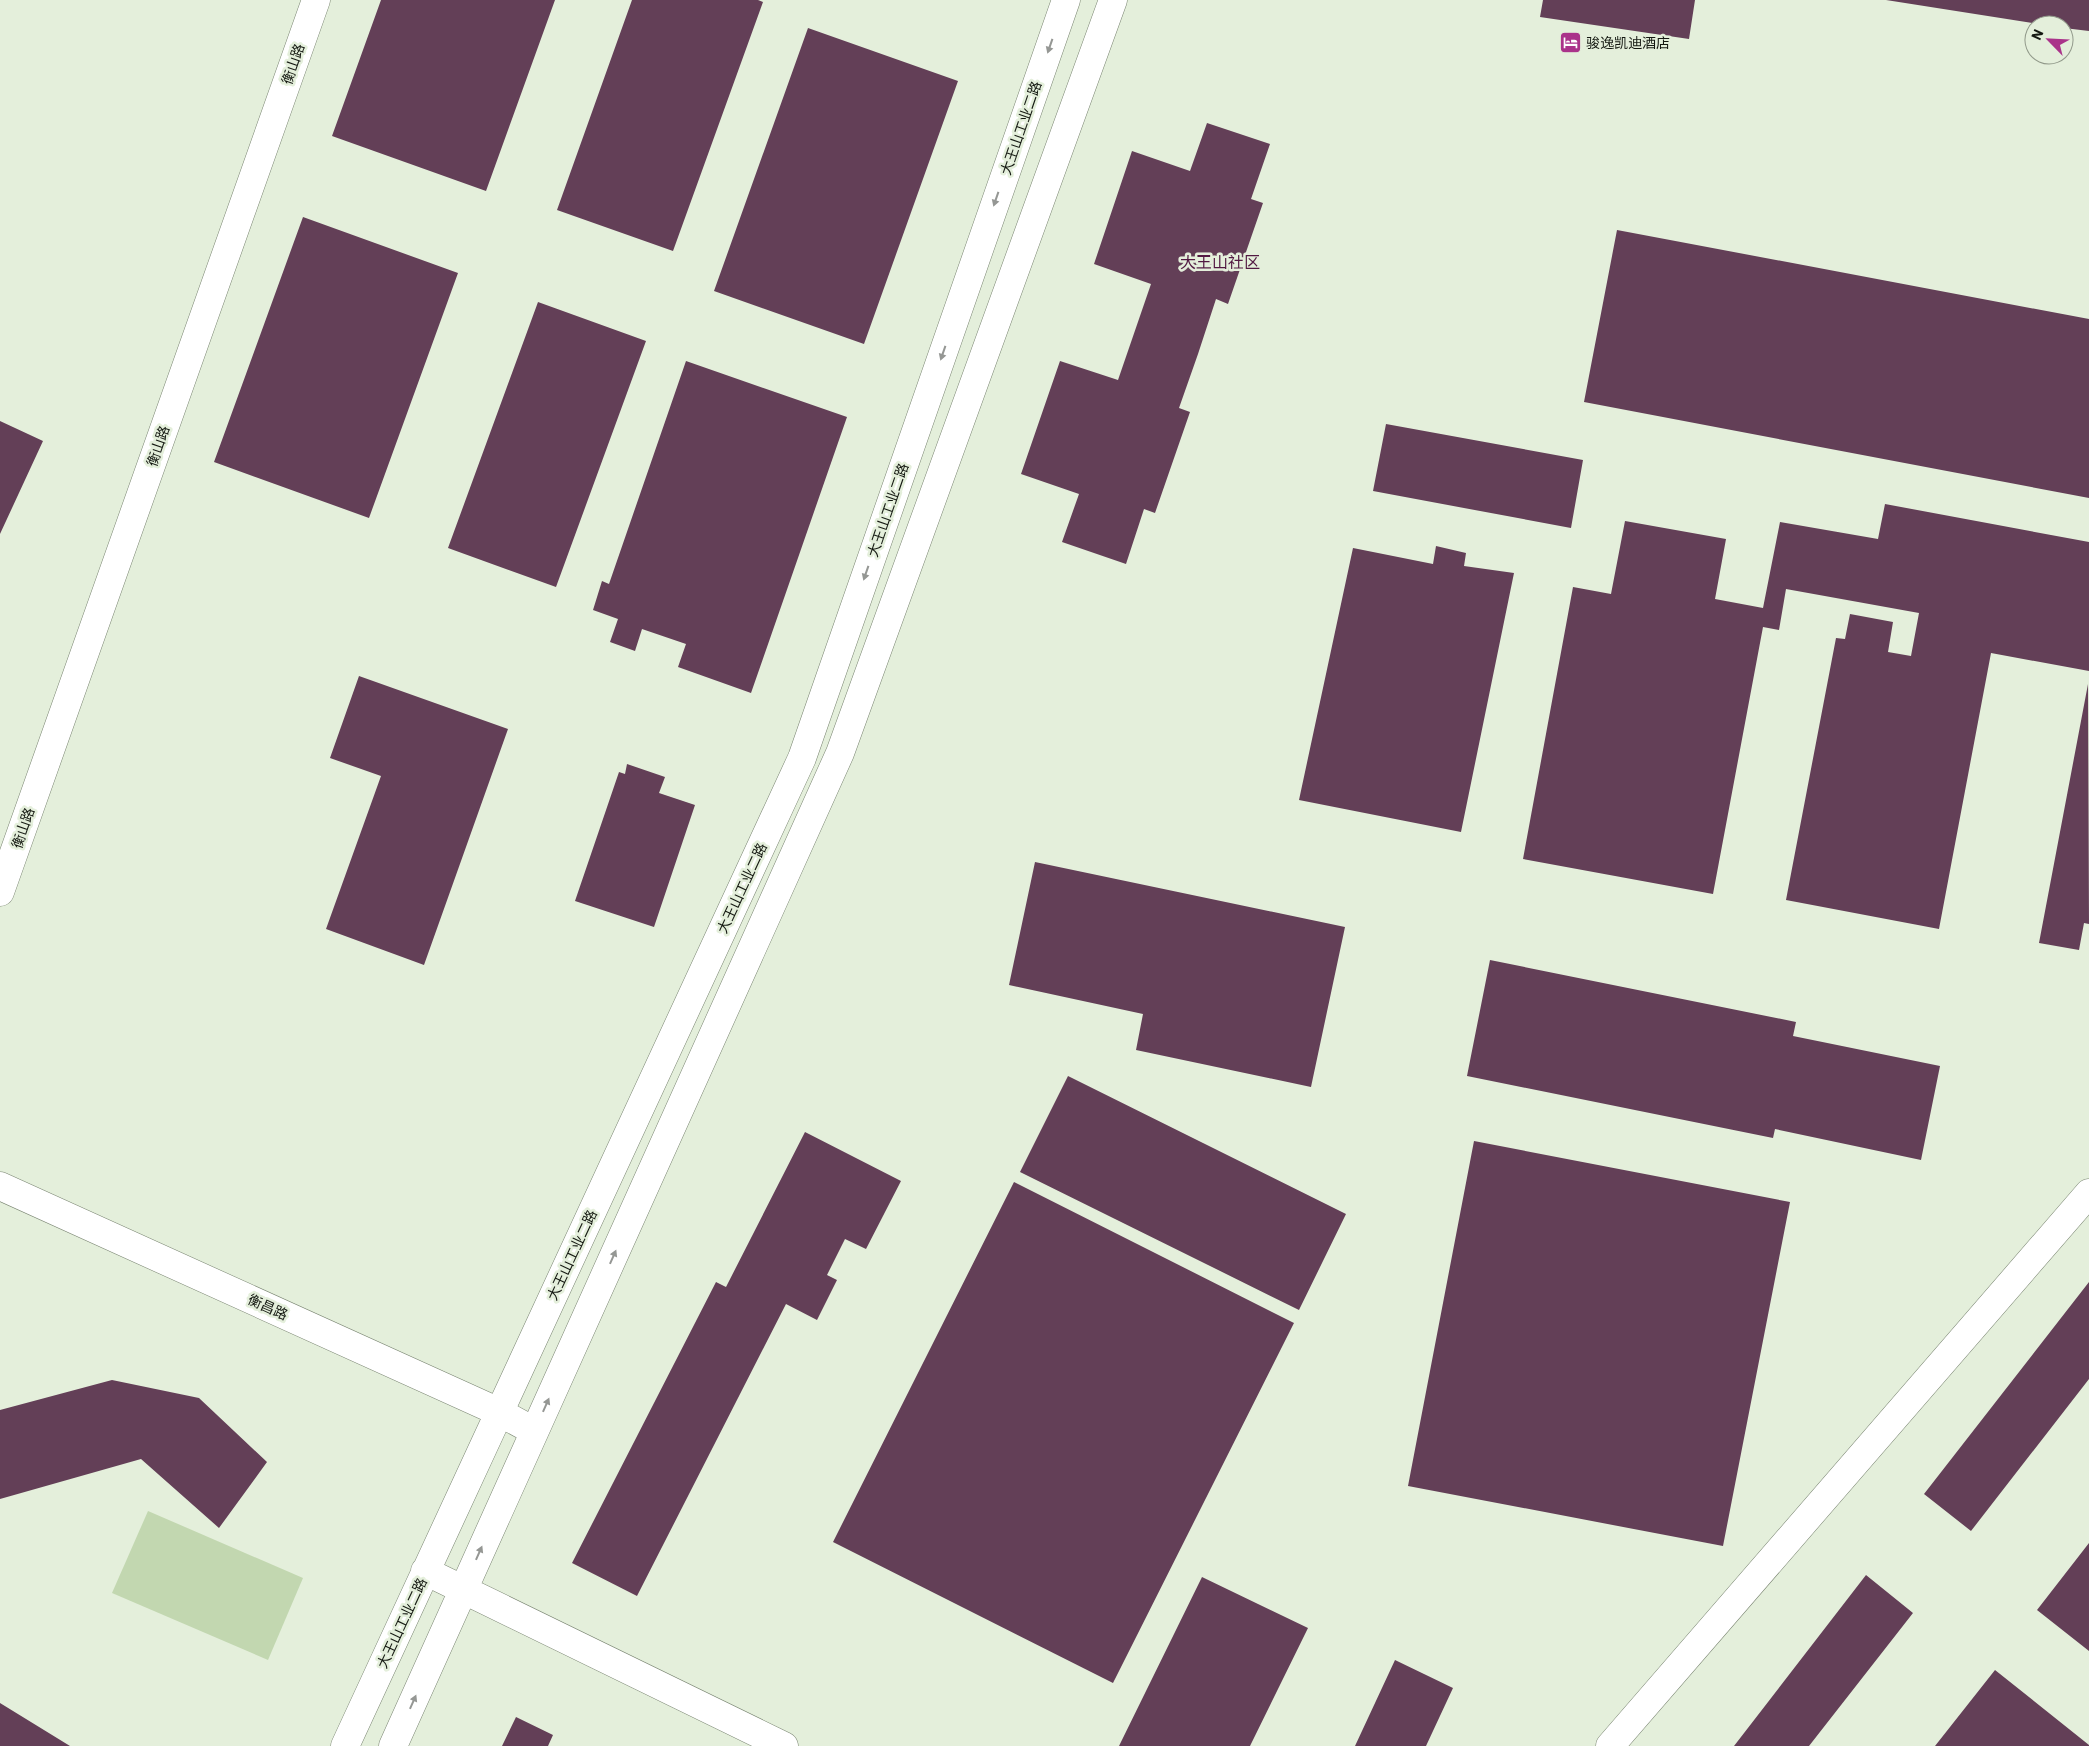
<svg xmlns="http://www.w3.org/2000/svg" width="2089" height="1746" viewBox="0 0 2089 1746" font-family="'IBM Plex Sans','Noto Sans SC',sans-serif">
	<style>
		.green { fill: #c2d7b0 }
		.building { fill: #633f57 }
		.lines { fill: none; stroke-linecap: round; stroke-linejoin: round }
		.minor-casing { stroke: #7a8572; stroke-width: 29 }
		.minor { stroke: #fff; stroke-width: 28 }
		.oneway { fill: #959794 }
		.labels { text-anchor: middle; stroke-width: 5; stroke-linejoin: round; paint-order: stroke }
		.poi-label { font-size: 14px; fill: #141811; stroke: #e4efdb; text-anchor: start }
		.street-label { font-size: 14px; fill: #141811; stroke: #e4efdb }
		.quarter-label { font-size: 16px; fill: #521942; stroke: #e4efdb }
	</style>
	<rect width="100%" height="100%" fill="#e4efdb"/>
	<path class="green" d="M148 1511 303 1578 268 1660 112 1593Z"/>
	<path class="building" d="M381 0H555L486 191 332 136Z
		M632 0H758L763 2 673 251 557 210Z
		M1543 0H1695L1689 39 1540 17Z
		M1886 0H2089V31L2064 28V25H2045Z
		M808 28 958 81 864 344 714 291Z
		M1207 123 1270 144 1251 199 1263 203 1228 304 1216 299 1198 354 1179 408 1190 412 1155 513 1144 509 1126 564 1062 542 1079 494 1021 474 1060 361 1118 380 1151 284 1094 264 1132 151 1190 171Z
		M303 217 458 273 369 518 214 462Z
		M1617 230 2089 319V498L1584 402Z
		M538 302 646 341 556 587 448 548Z
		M686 361 847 417 751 693 678 667 686 644 642 629 635 651 610 642 618 619 593 610 602 581 609 584Z
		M0 421 43 441 0 534Z
		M1386 424 1583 460 1571 528 1373 491Z
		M1885 504 2089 542V671L1991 653 1939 929 1786 900 1836 638 1845 639 1850 614 1893 622 1888 652 1911 656 1919 613 1786 589 1779 630 1763 627 1713 894 1523 859 1573 587 1611 594 1625 521 1726 539 1715 599 1763 608 1780 522 1878 539Z
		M1436 546 1466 553 1464 566 1514 573 1461 832 1299 800 1353 548 1433 564Z
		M359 676 508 729 424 965 326 929 381 776 330 758Z
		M2088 684 2089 924 2084 923 2079 950 2039 943Z
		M627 764 665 777 659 793 695 805 654 927 575 901 619 772 625 774Z
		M1035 862 1345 927 1311 1087 1136 1050 1143 1014 1009 985Z
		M1490 960 1796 1022 1793 1036 1940 1066 1921 1160 1775 1129 1773 1138 1467 1076Z
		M1068 1076 1346 1214 1299 1310 1020 1172Z
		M805 1132 901 1181 866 1249 845 1239 827 1275 837 1280 817 1320 786 1304 637 1596 572 1563 716 1282 726 1287Z
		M1474 1141 1790 1202 1723 1546 1408 1486Z
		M1014 1182 1294 1323 1113 1683 833 1542Z
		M2089 1282V1379L1971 1531 1924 1494Z
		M112 1380 199 1398 267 1462 219 1528 141 1459 0 1499V1410Z
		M2089 1543V1651L2037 1610Z
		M1866 1575 1913 1613 1809 1746H1734Z
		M1202 1577 1308 1628 1250 1746H1119Z
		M1395 1660 1453 1688 1426 1746H1355Z
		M1995 1670 2089 1745V1746H1935Z
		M0 1703 70 1746H0Z
		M516 1717 553 1735 548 1746H502Z"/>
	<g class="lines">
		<defs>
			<path id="minor" d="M0 892 316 0
				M0 1186 499 1412 534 1431
				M425 1571 784 1746
				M345 1746 802 758 1066 0
				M393 1746 840 753 1113 0
				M1610 1746 2089 1193"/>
		</defs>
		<use href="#minor" class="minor-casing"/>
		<use href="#minor" class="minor"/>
	</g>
	<defs><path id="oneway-solid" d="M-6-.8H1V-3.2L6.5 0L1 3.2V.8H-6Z" transform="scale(1.25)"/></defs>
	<g class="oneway">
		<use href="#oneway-solid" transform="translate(1050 46) rotate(109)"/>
		<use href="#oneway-solid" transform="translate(996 199) rotate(109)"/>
		<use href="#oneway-solid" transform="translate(943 353) rotate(109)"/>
		<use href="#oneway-solid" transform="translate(866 573) rotate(109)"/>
		<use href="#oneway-solid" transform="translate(613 1257) rotate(-66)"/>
		<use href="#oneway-solid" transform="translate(546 1405) rotate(-66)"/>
		<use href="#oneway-solid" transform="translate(479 1553) rotate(-66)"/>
		<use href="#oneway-solid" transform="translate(413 1702) rotate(-66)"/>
	</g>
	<defs>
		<symbol id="hotel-square" viewBox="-11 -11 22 22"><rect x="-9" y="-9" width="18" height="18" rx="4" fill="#aa338a" stroke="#e4efdb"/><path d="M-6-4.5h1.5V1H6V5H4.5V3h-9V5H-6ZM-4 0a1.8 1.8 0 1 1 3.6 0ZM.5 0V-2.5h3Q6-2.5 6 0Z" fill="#fff"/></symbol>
	</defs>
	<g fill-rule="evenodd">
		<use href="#hotel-square" x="1558" y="30" width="25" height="25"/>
	</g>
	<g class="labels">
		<g class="poi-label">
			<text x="1586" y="48">骏逸凯迪酒店</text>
		</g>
		<g class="street-label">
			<text transform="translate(293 64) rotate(-71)" y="5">衡山路</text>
			<text transform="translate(1021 128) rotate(-71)" y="5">大王山工业二路</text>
			<text transform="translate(158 446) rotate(-71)" y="5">衡山路</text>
			<text transform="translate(888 510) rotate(-71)" y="5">大王山工业二路</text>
			<text transform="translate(23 828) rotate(-71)" y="5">衡山路</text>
			<text transform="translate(742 888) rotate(-65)" y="5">大王山工业二路</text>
			<text transform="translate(572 1255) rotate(-65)" y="5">大王山工业二路</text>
			<text transform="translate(268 1307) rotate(24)" y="5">衡昌路</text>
			<text transform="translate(402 1623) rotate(-65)" y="5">大王山工业二路</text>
		</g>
		<g class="quarter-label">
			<text x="1220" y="268">大王山社区</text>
		</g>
	</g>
	<g transform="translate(2049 40) rotate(294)"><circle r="24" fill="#e4efdb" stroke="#91998a"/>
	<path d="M0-4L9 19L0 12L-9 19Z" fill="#aa338a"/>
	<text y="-8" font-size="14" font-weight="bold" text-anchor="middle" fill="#141811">N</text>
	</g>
</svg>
